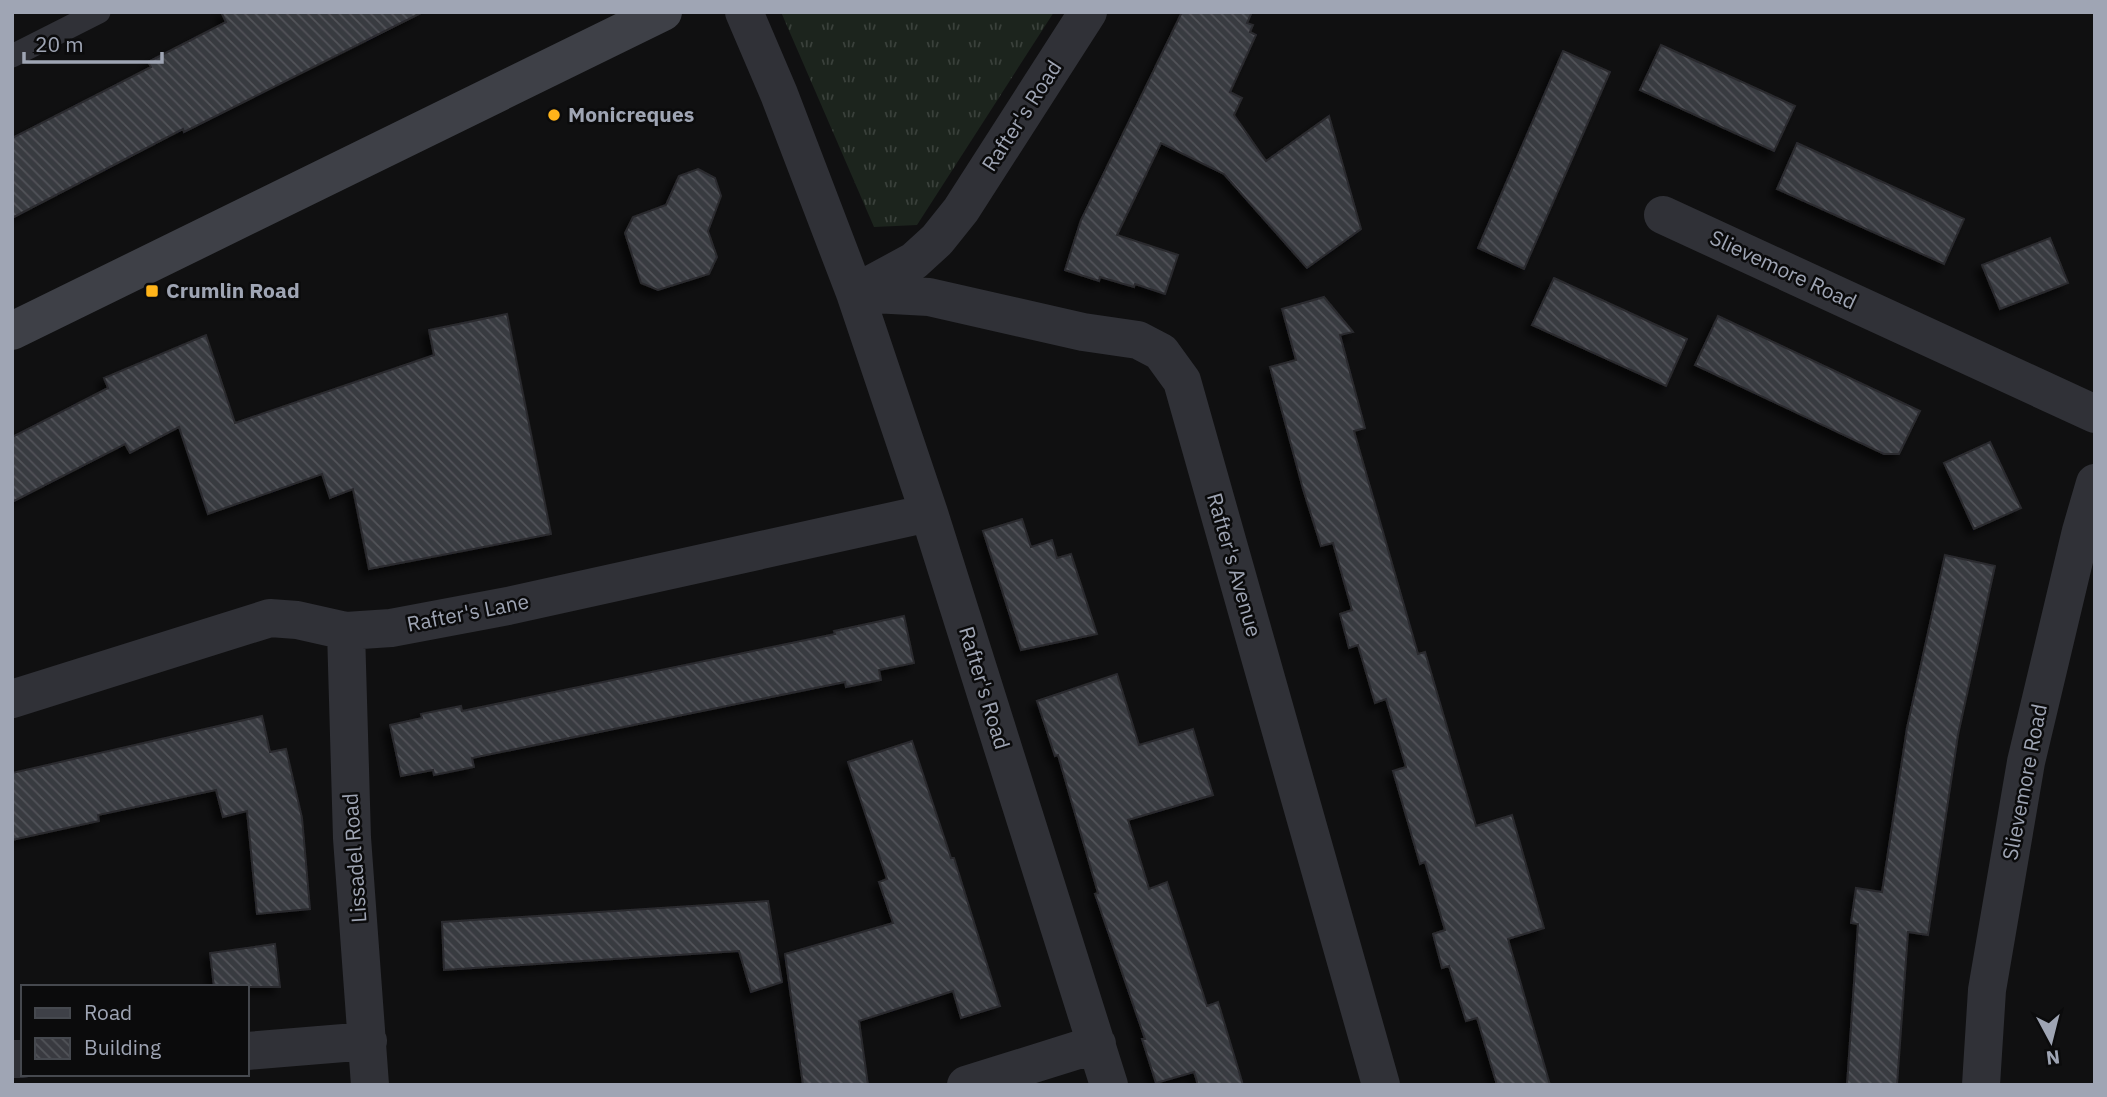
<svg xmlns="http://www.w3.org/2000/svg" width="2107" height="1097" viewBox="0 0 2107 1097" font-family="'IBM Plex Sans',sans-serif">
	<style>
		.grass { fill: url(#grass-tufts) }
		.building { fill: url(#building-back-hatch); stroke: #2a2a2e; stroke-width: 2; filter: url(#shadow) }
		.lines { fill: none; stroke-linecap: round; stroke-linejoin: round }
		.service { stroke: #303137; stroke-width: 23 }
		.minor { stroke: #303137; stroke-width: 38 }
		.secondary { stroke: #3e4047; stroke-width: 38 }
		.poi-dot { fill: #ffb41a; stroke: #0b0b0c; stroke-width: 2.5 }
		.labels { text-anchor: middle; stroke-width: 5; stroke-linejoin: round; paint-order: stroke }
		.poi-label { font-size: 21px; font-weight: bold; fill: #9fa5b4; stroke: #0b0b0c; text-anchor: start }
		.street-label { font-size: 21px; fill: #9fa5b4; stroke: #0b0b0c }
	</style>
	<defs>
		<pattern id="grass-tufts" width="24" height="20" patternUnits="userSpaceOnUse" patternTransform="scale(1.75)"><rect width="24" height="20" fill="#1c241d"/><path d="M3 7l-1-3M5 7V3M7 7l1-3M15 17l-1-3M17 17v-4M19 17l1-3" fill="none" stroke="#3a413b"/></pattern>
		<pattern id="building-back-hatch" width="6" height="6" patternUnits="userSpaceOnUse" patternTransform="scale(1.75)"><rect width="6" height="6" fill="#393a40"/><path d="M-1 5l2 2M0 0l6 6M5-1l2 2" fill="none" stroke="#525459"/></pattern>
		<filter id="shadow"><feDropShadow dx="-6" dy="6" stdDeviation="3.5" flood-color="#0009"/></filter>
	</defs>
	<rect width="100%" height="100%" fill="#101011"/>
	<path class="grass" d="M781 12H1054L917 225 874 227Z"/>
	<path class="building" d="M221 12H423L184 132 183 129 12 218V138L151 67 148 62 226 22Z
		M1182 12H1252L1247 23 1253 25 1250 32 1256 35 1230 92 1242 98 1234 115 1266 161 1329 116 1361 229 1307 268 1224 174 1161 143 1117 235 1178 255 1165 294 1135 284 1134 287 1100 277 1099 281 1065 270 1081 220Z
		M1661 45 1795 106 1774 151 1640 90Z
		M1563 51 1610 72 1524 269 1478 248Z
		M1797 143 1964 219 1944 264 1777 189Z
		M698 169 715 178 721 196 708 231 717 257 709 274 658 290 641 283 625 233 633 217 666 205 679 176Z
		M2050 238 2068 283 2000 309 1982 265Z
		M1554 278 1687 339 1666 386 1532 325Z
		M1324 297 1353 332 1340 335 1365 428 1354 431 1418 654 1425 652 1476 826 1512 815 1544 928 1508 939 1550 1085H1497L1477 1018 1466 1021 1449 966 1442 968 1433 934 1445 930 1425 862 1420 864 1393 771 1406 767 1386 699 1375 703 1358 645 1349 648 1340 614 1352 610 1333 543 1321 546 1303 489 1270 367 1296 360 1282 309Z
		M507 314 551 534 369 569 353 489 330 498 322 474 208 514 179 427 130 453 125 444 12 502V437L108 388 104 378 206 335 235 423 434 355 429 330Z
		M1718 316 1920 411 1899 454H1884L1695 365Z
		M1990 442 2021 508 1974 529 1944 463Z
		M1022 519 1031 547 1052 540 1057 558 1071 554 1097 634 1021 650 983 531Z
		M1945 555 1995 566 1958 735 1928 935 1908 932 1897 1085H1847L1858 924 1851 923 1856 888 1882 892 1907 728Z
		M904 616 914 663 879 670 881 680 846 687 845 682 472 758 474 767 434 775 433 770 401 776 390 725 422 718 421 714 461 706 462 711 835 634 834 631Z
		M1117 674 1139 745 1193 729 1213 795 1128 820 1149 889 1167 882 1207 1006 1218 1002 1243 1085H1198L1194 1072 1156 1083 1142 1039H1145L1095 894 1098 893 1058 755 1055 756 1037 701Z
		M262 716 270 752 286 749 302 818 310 909 257 914 247 811 223 817 216 790 98 815 99 821 12 840V773Z
		M912 741 951 858H954L1000 1006 961 1018 953 991 859 1021 868 1085H803L785 954 893 923 879 882 887 879 848 762Z
		M768 901 782 982 751 992 739 951 444 970 442 922Z
		M275 944 280 987H214L210 953Z"/>
	<g class="lines">
		<path class="service" d="M12 56 99 12"/>
		<path class="minor" d="M744 12 779 94 855 293 929 513 1109 1085
			M1663 215 2095 414
			M855 293 929 297 1083 332 1138 340 1161 352 1182 381 1381 1085
			M855 293 914 261 937 240 961 210 1088 12
			M346 631 352 838 370 1085
			M12 699 270 618 297 620 346 631 391 628 508 606 929 513
			M247 1051 368 1041
			M12 1059H23
			M966 1085 1097 1044
			M1981 1085 1987 990 2026 762 2081 531 2095 483"/>
		<path class="secondary" d="M12 331 663 12"/>
	</g>
	<g class="poi-dot">
		<circle cx="554" cy="115" r="7"/>
		<rect x="145" y="284" width="14" height="14" rx="3.5"/>
	</g>
	<g class="labels">
		<g class="poi-label">
			<text x="568" y="122">Monicreques</text>
			<text x="166" y="298">Crumlin Road</text>
		</g>
		<g class="street-label">
			<text transform="translate(1022 116) rotate(-57)" y="7">Rafter's Road</text>
			<text transform="translate(1783 270) rotate(25)" y="7">Slievemore Road</text>
			<text transform="translate(1234 565) rotate(74)" y="7">Rafter's Avenue</text>
			<text transform="translate(468 613) rotate(-11)" y="7">Rafter's Lane</text>
			<text transform="translate(984 688) rotate(73)" y="7">Rafter's Road</text>
			<text transform="translate(2025 782) rotate(-79)" y="7">Slievemore Road</text>
			<text transform="translate(355 858) rotate(-94)" y="7">Lissadel Road</text>
		</g>
	</g>
	<rect width="2107" height="1097" fill="none" stroke="#9fa5b4" stroke-width="28"/>
	<rect x="21" y="985" width="228" height="91" fill="#0b0b0c" stroke="#46494f" stroke-width="2"/>
	<rect x="35" y="1008" width="35" height="10" fill="#3e4047" stroke="#46494f" stroke-width="2"/>
	<text x="84" y="1020" font-size="21" fill="#9fa5b4">Road</text>
	<rect x="35" y="1038" width="35" height="21" fill="url(#building-back-hatch)" stroke="#46494f" stroke-width="2"/>
	<text x="84" y="1055" font-size="21" fill="#9fa5b4">Building</text>
	<g transform="translate(2051 1041) rotate(173)" stroke="#0b0b0c" stroke-width="5" paint-order="stroke">
	<path d="M0-5L12 26L0 18L-12 26Z" fill="#9fa5b4"/>
	<text y="-10" font-size="19" font-weight="bold" text-anchor="middle" fill="#9fa5b4">N</text>
	</g>
	<path d="M24 52v10h138v-10" fill="none" stroke="#9fa5b4" stroke-width="3.5"/>
	<text x="35" y="52" font-size="21" fill="#9fa5b4" stroke="#0b0b0c" stroke-width="5" paint-order="stroke">20 m</text>
</svg>
